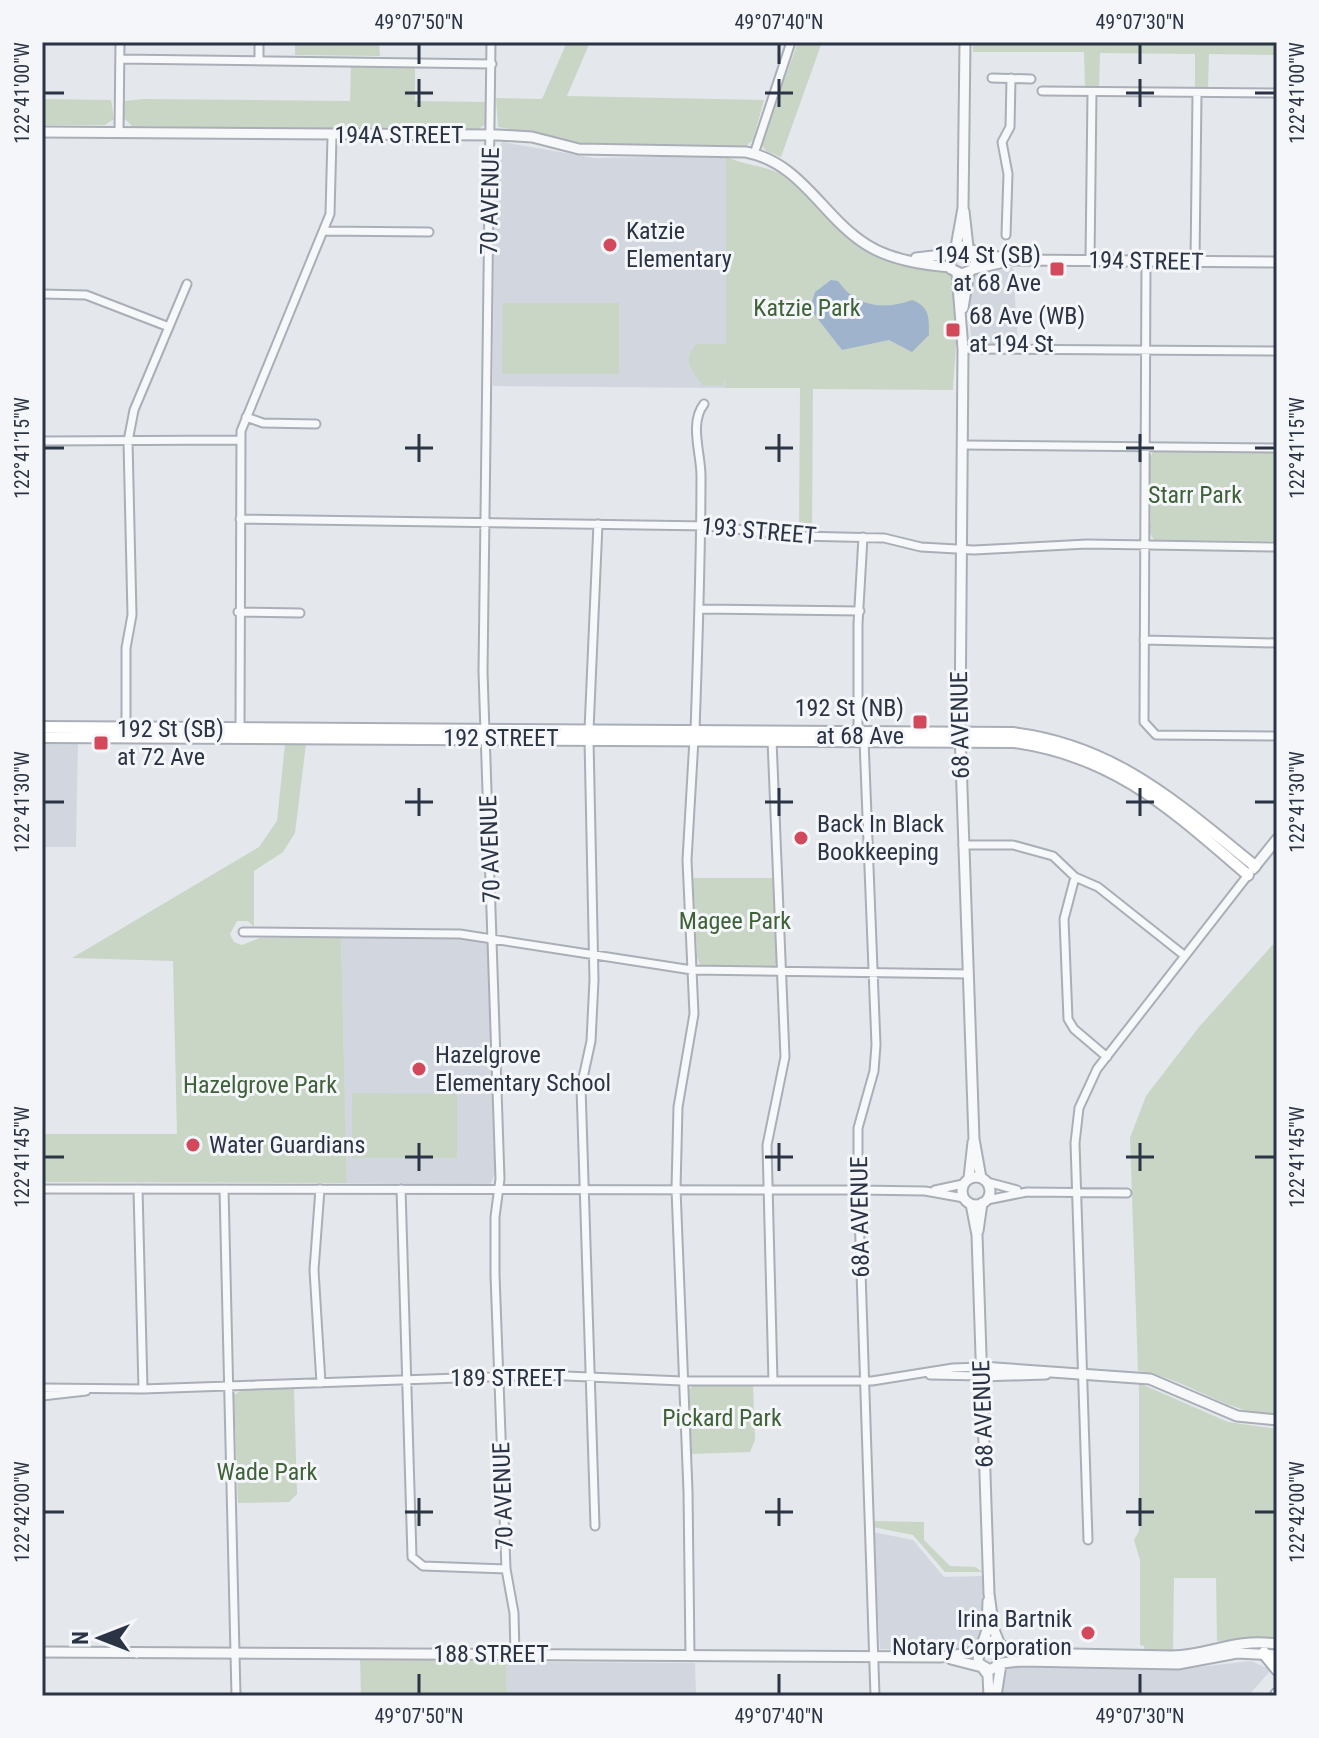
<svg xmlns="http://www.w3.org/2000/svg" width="1319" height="1738" viewBox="0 0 1319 1738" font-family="'Roboto Condensed',sans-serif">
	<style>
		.built { fill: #d2d6de }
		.green { fill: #c9d6c5 }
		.water { fill: #9fb4cc }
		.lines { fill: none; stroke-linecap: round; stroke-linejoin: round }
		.minor-casing { stroke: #a9aeb7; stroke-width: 11 }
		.tertiary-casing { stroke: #a9aeb7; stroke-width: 13 }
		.secondary-casing { stroke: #a9aeb7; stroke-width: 14 }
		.primary-casing { stroke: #a3abb8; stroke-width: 15 }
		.minor { stroke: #f7f8fa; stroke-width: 7 }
		.tertiary { stroke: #f7f8fa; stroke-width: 9 }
		.secondary { stroke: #fff; stroke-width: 10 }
		.primary { stroke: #fff; stroke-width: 11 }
		.ticks { fill: none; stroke: #2b3445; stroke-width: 3 }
		.poi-dot { fill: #d1495b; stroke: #f4f6f9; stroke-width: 3 }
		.labels { text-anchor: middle; stroke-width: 6; stroke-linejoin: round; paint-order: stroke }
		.street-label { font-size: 24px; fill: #2b3445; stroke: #f4f6f9 }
		.poi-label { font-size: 24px; fill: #2b3445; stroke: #f4f6f9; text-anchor: start }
		.park-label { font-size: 24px; fill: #3f6138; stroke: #f4f6f9 }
		.neatline { fill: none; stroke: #2b3445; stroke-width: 3 }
		.ticks-label { font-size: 20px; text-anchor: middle; fill: #2b3445 }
	</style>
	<rect width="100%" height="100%" fill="#e4e7ec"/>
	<path class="built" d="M503 142 594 158 726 156V388L493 386 494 151Z
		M989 267H1013L1018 346 978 345 971 338 968 297 973 275Z
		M42 742 78 743 76 847H42Z
		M341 936 455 937 483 940 490 945 496 1171 490 1185 347 1183Z
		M873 1532 913 1540 944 1577 983 1576 981 1642 975 1648 955 1652 880 1649Z
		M1251 1661 1271 1670 1248 1696H1000L1003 1671 1012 1665 1182 1669Z
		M531 1662 695 1663 696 1696H507L506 1664Z"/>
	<path class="green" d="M295 42H379L380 56 295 55Z
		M567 42H590L567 96 764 100 753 140 746 146 580 143 498 127 496 98 542 99Z
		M798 42H822L781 157 766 151 761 144Z
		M973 42H1277V55L1209 54 1208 89H1195V54L1100 53 1099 89 1085 88 1084 52H973Z
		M351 66H415V101L488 102 487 123 477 130 403 132 132 126 123 117 124 101 144 99 350 101Z
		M42 99 111 100 114 119 105 125H42Z
		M726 156C745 167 768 164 789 179 809 193 824 213 841 231 871 262 908 265 948 271 964 290 954 363 953 390L813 389 812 532H799L800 388H726L725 377 723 386 702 385C691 369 682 361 696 344H726Z
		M503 303H619V374H502Z
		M1153 452H1277V541L1154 540 1148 530 1151 521 1148 462Z
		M285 744H306L295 833 283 852 254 871V927L248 921H237L230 934 234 942 242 945 260 938 341 936 347 1183 42 1182V1134H177L173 961 72 958 259 847 277 821Z
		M693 878H773L779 957 775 966 700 965 697 957Z
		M1277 940V1415C1225 1414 1188 1378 1138 1371L1130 1138 1146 1096 1199 1027Z
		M352 1093 457 1094V1158H352Z
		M1139 1383 1228 1422 1277 1429V1639L1217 1641 1216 1578H1174L1173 1651H1145L1144 1646 1140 1645V1560L1134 1540 1139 1531Z
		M693 1385H753L755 1440 750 1452 691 1454 686 1394Z
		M294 1388 297 1494 289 1502 238 1503 234 1395 242 1390Z
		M873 1521 924 1522V1540L950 1566 975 1567 983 1572H945L913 1535 873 1527Z
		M360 1658 499 1662 506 1664 507 1696H361Z"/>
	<path class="water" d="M831 280 838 281C855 306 883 311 912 300 930 307 929 317 929 335L912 352 889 340 842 350 810 309 815 292Z"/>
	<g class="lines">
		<defs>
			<path id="minor" d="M491 42 483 672 500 1179 495 1217V1275L506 1569 514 1613 515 1655
				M120 59 492 64
				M259 61V42
				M992 78 1031 79
				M1042 91 1277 93
				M119 132 120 42
				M754 154 791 42
				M324 231 429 232
				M1006 235 1008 174 1002 142 1010 127 1011 78
				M1090 260 1092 92
				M1146 261 1144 722 1156 735 1277 736
				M1195 262 1197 94
				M42 294 86 295 169 327
				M963 349 1277 351
				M246 417 263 423 316 424
				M42 441 241 440
				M962 445 1277 448
				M240 519 708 526 799 536 884 538 921 547 974 550 1087 544 1277 547
				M701 609 860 611
				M238 612 300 613
				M1144 640 1277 643
				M126 725V648L132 615 128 441 134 410 187 284
				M240 728 241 431 330 214 332 136
				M589 730 598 524
				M695 731C698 646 701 561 701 476 701 453 689 423 704 404
				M858 732V624L863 537
				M589 739 594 980 591 1041 581 1087 595 1526
				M772 740 785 1057 767 1145 773 1381
				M864 740 876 1045 874 1071 858 1128V1181L875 1696
				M963 845H1013L1053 856 1075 877 1098 887 1185 956
				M1075 877 1064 919 1068 1019 1074 1029 1107 1057
				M243 932 460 934 692 970 968 974
				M987 1182 1017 1190
				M42 1189 858 1190 925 1191 964 1198
				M138 1189 143 1389
				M224 1189 236 1696
				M320 1189 314 1270 321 1383
				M401 1189 412 1557 423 1566 506 1569
				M935 1190 963 1184
				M987 1200 1027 1192 1127 1193
				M930 1375 981 1376
				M42 1388 143 1389 543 1375 682 1381H872L953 1368 981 1367
				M42 1396 86 1391
				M1088 1540 1075 1143 1079 1108 1097 1069 1248 875
				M690 1656 688 1491 676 1189 678 1107 694 1014 687 860 694 739"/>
			<path id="tertiary" d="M42 132 498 135 532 137 579 149 746 152C802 163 822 217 867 245 891 260 923 265 951 267
				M964 211 968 247
				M956 247 963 208 965 42
				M974 251 976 261 972 270 962 274 951 269 950 254 963 246 981 254 1015 260 1277 262
				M916 258 950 254
				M973 269 1004 262
				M957 273 963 349 960 731 974 1139 981 1178
				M963 308 969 272
				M1253 869 1277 839
				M962 1191a14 14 0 1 1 28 0a14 14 0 1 1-28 0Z
				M969 1178 973 1142
				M971 1204 977 1235 989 1594 994 1630 1000 1645
				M978 1231 982 1203
				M981 1367 1150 1379 1237 1416 1277 1420
				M981 1376 1046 1374
				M982 1645 987 1630 988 1601
				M979 1648 978 1663 990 1670 1002 1663 1021 1661 1178 1664 1237 1653 1277 1655
				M42 1652 940 1657 970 1653 991 1641 1021 1653 1172 1656C1211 1655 1233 1638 1277 1644
				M951 1659 982 1667
				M982 1667 988 1675 989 1696
				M996 1696 1001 1664"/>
			<path id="secondary" d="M42 727 1012 733C1115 745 1178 804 1255 866
				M42 737 1014 742C1116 756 1173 811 1248 875"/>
			<path id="primary" d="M1264 1653 1277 1669
				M1276 1696 1277 1694"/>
		</defs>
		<use href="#minor" class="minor-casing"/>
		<use href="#tertiary" class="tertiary-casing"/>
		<use href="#secondary" class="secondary-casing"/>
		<use href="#primary" class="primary-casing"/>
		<use href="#minor" class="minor"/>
		<use href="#tertiary" class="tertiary"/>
		<use href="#secondary" class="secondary"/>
		<use href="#primary" class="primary"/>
	</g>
	<path class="ticks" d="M419 44V64M779 44V64M1140 44V64M419 79V107M779 79V107M1140 79V107M44 93H64M405 93H433M765 93H793M1126 93H1154M1255 93H1275M419 434V462M779 434V462M1140 434V462M44 448H64M405 448H433M765 448H793M1126 448H1154M1255 448H1275M419 788V816M779 788V816M1140 788V816M44 802H64M405 802H433M765 802H793M1126 802H1154M1255 802H1275M419 1143V1171M779 1143V1171M1140 1143V1171M44 1157H64M405 1157H433M765 1157H793M1126 1157H1154M1255 1157H1275M419 1498V1526M779 1498V1526M1140 1498V1526M44 1512H64M405 1512H433M765 1512H793M1126 1512H1154M1255 1512H1275M419 1674V1694M779 1674V1694M1140 1674V1694"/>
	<g class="poi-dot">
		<circle cx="610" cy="245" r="8"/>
		<rect x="1049" y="261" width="16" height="16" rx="4"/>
		<rect x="945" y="322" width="16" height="16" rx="4"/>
		<rect x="912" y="714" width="16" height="16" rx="4"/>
		<rect x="93" y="735" width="16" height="16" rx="4"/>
		<circle cx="801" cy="838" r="8"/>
		<circle cx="419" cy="1069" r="8"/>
		<circle cx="193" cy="1145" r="8"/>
		<circle cx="1088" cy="1633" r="8"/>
	</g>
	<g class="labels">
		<g class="street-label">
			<text x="399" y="143">194A STREET</text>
			<text transform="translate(490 201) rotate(-89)" y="8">70 AVENUE</text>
			<text transform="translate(1146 261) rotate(1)" y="8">194 STREET</text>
			<text transform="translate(759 531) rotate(5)" y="8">193 STREET</text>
			<text transform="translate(960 725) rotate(-91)" y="8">68 AVENUE</text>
			<text x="501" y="746">192 STREET</text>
			<text transform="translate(490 849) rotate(-92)" y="8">70 AVENUE</text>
			<text transform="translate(860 1217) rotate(-91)" y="8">68A AVENUE</text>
			<text x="508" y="1386">189 STREET</text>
			<text transform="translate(983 1414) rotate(-92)" y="8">68 AVENUE</text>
			<text transform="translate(503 1496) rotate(-92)" y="8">70 AVENUE</text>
			<text x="491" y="1662">188 STREET</text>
		</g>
		<g class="poi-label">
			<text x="626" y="239">Katzie<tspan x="626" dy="28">Elementary</tspan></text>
			<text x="1041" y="263" text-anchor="end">194 St (SB)<tspan x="1041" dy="28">at 68 Ave</tspan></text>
			<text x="969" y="324">68 Ave (WB)<tspan x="969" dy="28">at 194 St</tspan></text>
			<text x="904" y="716" text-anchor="end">192 St (NB)<tspan x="904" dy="28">at 68 Ave</tspan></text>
			<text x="117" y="737">192 St (SB)<tspan x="117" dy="28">at 72 Ave</tspan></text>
			<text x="817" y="832">Back In Black<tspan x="817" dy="28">Bookkeeping</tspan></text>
			<text x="435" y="1063">Hazelgrove<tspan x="435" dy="28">Elementary School</tspan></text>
			<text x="209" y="1153">Water Guardians</text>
			<text x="1072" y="1627" text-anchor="end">Irina Bartnik<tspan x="1072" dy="28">Notary Corporation</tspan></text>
		</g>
		<g class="park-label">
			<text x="807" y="316">Katzie Park</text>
			<text x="1195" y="503">Starr Park</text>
			<text x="735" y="929">Magee Park</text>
			<text x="260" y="1093">Hazelgrove Park</text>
			<text x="722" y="1426">Pickard Park</text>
			<text x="267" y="1480">Wade Park</text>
		</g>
	</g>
	<rect width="1319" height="1738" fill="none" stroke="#f4f6f9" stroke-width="88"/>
	<g transform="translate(100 1638) rotate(270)" stroke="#f4f6f9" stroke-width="6" paint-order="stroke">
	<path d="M0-6L14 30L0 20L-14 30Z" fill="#2b3445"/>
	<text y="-12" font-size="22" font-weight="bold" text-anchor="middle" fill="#2b3445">N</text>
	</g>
	<rect x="44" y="44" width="1231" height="1650" class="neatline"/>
	<g class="ticks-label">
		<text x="419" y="29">49°07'50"N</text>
		<text x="779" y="29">49°07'40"N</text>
		<text x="1140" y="29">49°07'30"N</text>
		<text transform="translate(1297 93) rotate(-90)" y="7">122°41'00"W</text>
		<text transform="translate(22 93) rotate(-90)" y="7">122°41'00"W</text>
		<text transform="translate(1297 448) rotate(-90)" y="7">122°41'15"W</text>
		<text transform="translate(22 448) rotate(-90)" y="7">122°41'15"W</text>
		<text transform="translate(1297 802) rotate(-90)" y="7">122°41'30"W</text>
		<text transform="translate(22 802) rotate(-90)" y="7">122°41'30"W</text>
		<text transform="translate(1297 1157) rotate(-90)" y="7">122°41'45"W</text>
		<text transform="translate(22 1157) rotate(-90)" y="7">122°41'45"W</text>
		<text transform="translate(1297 1512) rotate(-90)" y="7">122°42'00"W</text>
		<text transform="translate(22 1512) rotate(-90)" y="7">122°42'00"W</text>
		<text x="419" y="1723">49°07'50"N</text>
		<text x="779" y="1723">49°07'40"N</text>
		<text x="1140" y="1723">49°07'30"N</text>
	</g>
</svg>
